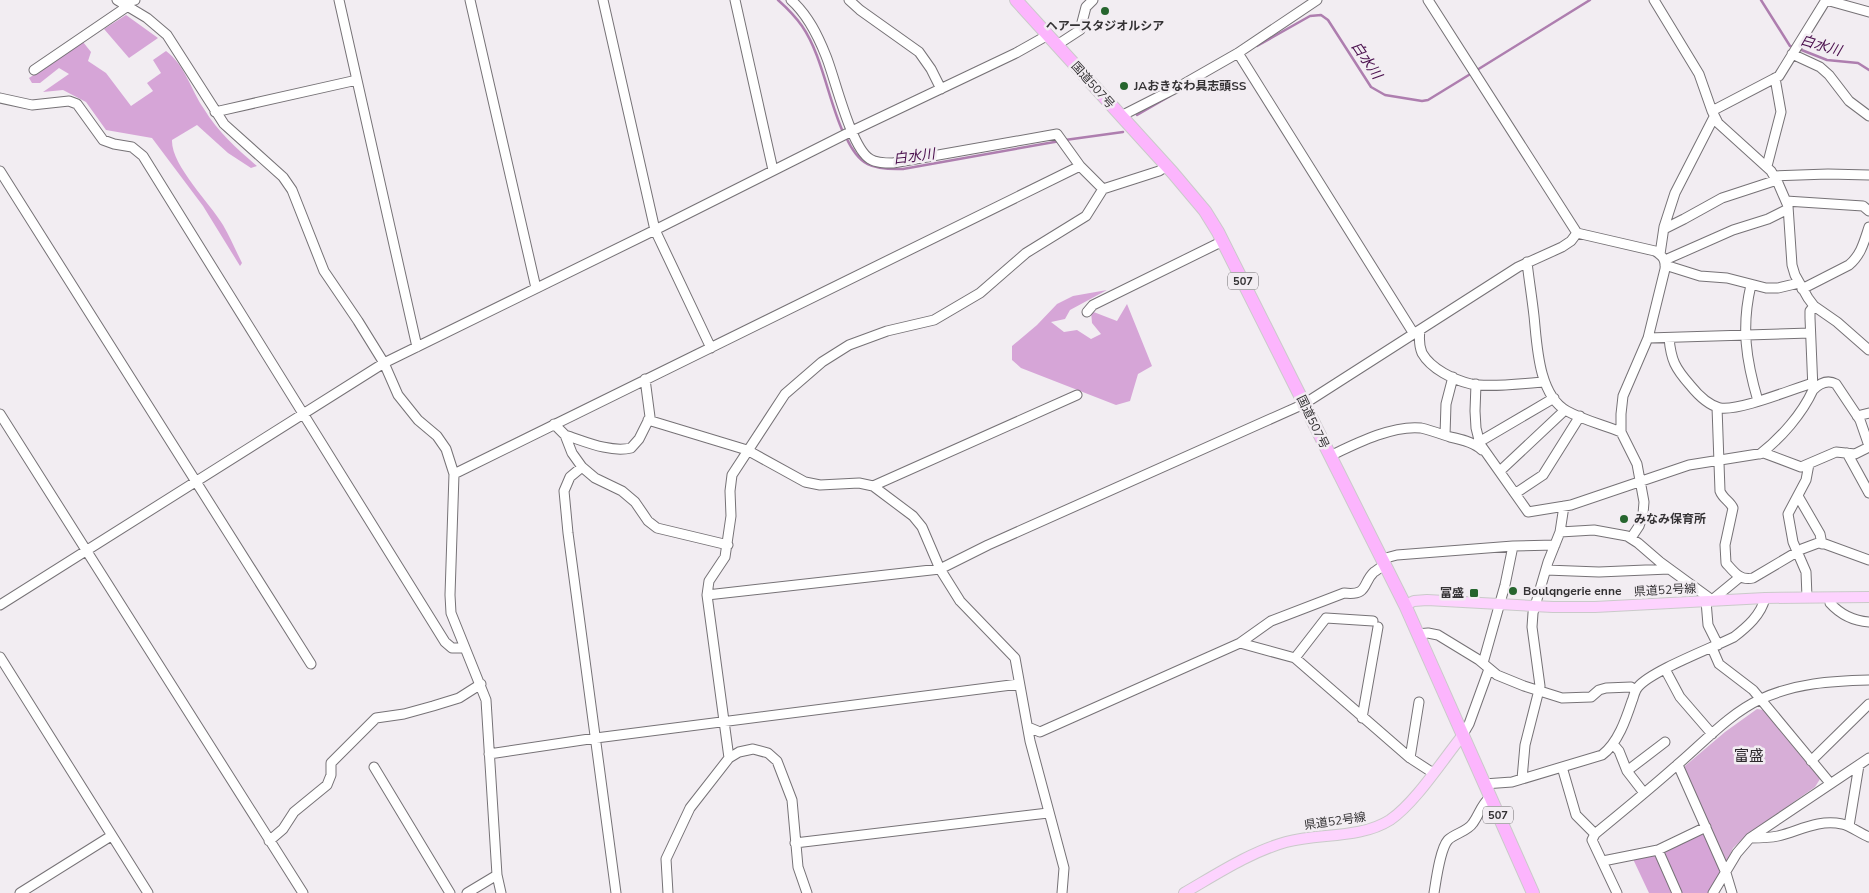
<svg xmlns="http://www.w3.org/2000/svg" width="1869" height="893" viewBox="0 0 1869 893" font-family="'Nunito Sans','Noto Sans JP',sans-serif">
	<style>
		.green { fill: #d7aed7 }
		.forest { fill: #d6a5d7 }
		.lines { fill: none; stroke-linecap: round; stroke-linejoin: round }
		.stream { stroke: #ae7eaf; stroke-width: 2.5 }
		.minor-casing { stroke: #767276; stroke-width: 11 }
		.major-casing { stroke: #cacaca; stroke-width: 12 }
		.highway-casing { stroke: #cacaca; stroke-width: 14 }
		.minor { stroke: #fff; stroke-width: 9 }
		.major { stroke: #fdd3fe; stroke-width: 10 }
		.highway { stroke: #fcb5fd; stroke-width: 12 }
		.poi-dot { fill: #26652e; stroke: #f2edf2; stroke-width: 2 }
		.labels { text-anchor: middle; stroke-width: 5; stroke-linejoin: round; paint-order: stroke }
		.shield { fill: #f2edf2; stroke: #6d6a6d; stroke-width: 1 }
		.shield-label { font-size: 11px; font-weight: bold; fill: #343234 }
		.poi-label { font-size: 12px; font-weight: bold; fill: #343234; stroke: #f2edf2; text-anchor: start }
		.street-label { font-size: 12px; fill: #343234; stroke: #f2edf2 }
		.water-label { font-size: 14px; font-style: italic; fill: #490e4c; stroke: #f2edf2 }
		.quarter-label { font-size: 15px; fill: #2d292d; stroke: #f2edf2 }
	</style>
	<rect width="100%" height="100%" fill="#f2edf2"/>
	<path class="green" d="M1757 709 1763 710 1820 779 1815 787 1748 834 1733 848 1726 864 1684 770 1685 766 1725 732Z"/>
	<path class="forest" d="M126 15 158 38 129 58 104 29Z
		M83 42 91 52 88 61 106 73 131 106 153 91 147 83 161 73 153 60 166 51C185 65 191 90 204 109 218 132 237 149 257 166L251 168 228 153 197 125 172 140C171 165 210 203 223 225 230 237 236 251 242 263L240 266 203 206 152 138 106 130 86 102 63 90 43 92 69 74 59 68 40 83H32L29 78Z
		M1107 290 1070 310 1065 319 1051 322 1064 332 1077 330 1091 339 1101 334 1092 323 1091 311 1117 321 1127 304 1152 366 1138 374 1130 401 1116 405 1021 368 1012 360V346L1037 325 1057 304 1073 296Z
		M1702 832 1705 834 1721 868V873L1709 893H1680L1663 853 1664 850Z
		M1653 855 1657 857 1673 893H1649L1633 859Z"/>
	<g class="lines">
		<path class="stream" d="M778 0C787 8 795 16 802 26 822 55 828 99 843 132
			M1761 0 1790 46 1794 47
			M1257 46 1310 16 1321 15 1328 20 1371 87 1385 95 1422 101 1428 100 1472 73
			M1799 49 1827 60 1858 63 1869 70
			M1477 70 1590 0
			M1137 115 1170 96
			M846 137C859 166 872 170 903 169L1060 141
			M1065 140 1123 132"/>
		<defs>
			<path id="minor" d="M117 0 147 18 167 35 224 124 283 177 292 190 324 271 358 321 384 363 398 395 418 420 437 436 446 449 454 474 450 595 451 613 486 700 497 875 501 893
				M339 0 417 347
				M470 0 536 288
				M603 0 655 230 711 348
				M735 0 773 170
				M791 0C808 15 818 36 826 56 835 78 851 148 870 159 876 163 885 163 893 163L1057 134 1080 166 1103 189
				M849 0 860 10 919 52 931 69 941 89
				M1428 0 1577 233 1655 251C1663 256 1666 260 1665 269L1648 338 1623 396 1621 414V432L1637 464 1644 502 1643 514 1639 526 1631 538
				M1654 0 1699 74 1712 111 1718 123 1771 171 1778 183 1788 206 1792 265 1795 275 1808 298 1814 306 1837 322 1869 350
				M1826 0 1869 12
				M122 3 135 0
				M1057 45 1080 30 1086 7 1093 0
				M1238 53 1414 334
				M1792 54 1820 67 1829 75 1849 101 1869 116
				M34 70 128 6
				M0 98 32 105 69 101 77 104 103 140 114 144 132 147 143 156 445 642 452 648H465
				M1712 111 1779 76 1826 0
				M215 112 357 80
				M1121 116 1182 85 1238 53 1317 0
				M1767 166 1781 112 1775 78
				M0 171 311 664
				M1774 176 1828 174 1869 175
				M1786 201 1863 206 1869 211
				M1664 229 1684 219 1722 198 1777 180
				M1660 254 1664 227 1675 193 1714 117
				M1665 260 1733 230 1768 219 1788 209
				M1527 262C1529 280 1532 298 1534 316 1537 344 1538 395 1567 411 1583 420 1604 425 1621 432
				M1665 265 1700 276 1727 278 1766 288H1778L1799 283
				M1751 285C1741 327 1746 360 1758 401
				M1802 289 1849 265C1861 255 1864 242 1869 227
				M1087 312 1093 305 1223 241
				M1420 330C1419 338 1419 346 1422 353 1431 369 1454 380 1471 384 1490 388 1524 383 1545 382
				M1648 338 1810 333
				M1669 338C1671 360 1675 368 1690 385 1698 395 1708 405 1720 408 1740 411 1792 389 1813 383
				M1476 384 1475 411 1476 428 1480 444 1528 512 1571 505 1689 465 1764 453 1801 467 1836 452 1855 454 1869 447
				M1813 390C1819 384 1827 379 1836 384L1860 420 1869 446
				M1717 407 1720 491C1723 499 1730 501 1733 508L1725 545 1726 563C1734 572 1740 581 1753 578L1802 549 1818 543 1825 544 1869 560
				M0 414 303 893
				M1857 416 1869 413
				M648 420 747 450 805 482 820 485 859 483 873 486 913 516 922 527 940 569 960 601 1015 658 1030 741 1064 868 1062 893
				M554 424 565 435 572 453 582 467 595 478 622 491 635 502 648 521 657 528 728 545
				M565 435C584 441 610 453 631 448L639 439 650 417 645 379
				M1445 435 1446 404 1453 377
				M1479 442 1554 398
				M1847 453 1869 493
				M1760 454C1781 438 1802 414 1813 390L1810 318V311L1814 306
				M1330 456C1355 444 1392 425 1421 428 1430 430 1441 434 1450 437 1460 439 1474 442 1482 450
				M582 467 570 477 564 491 568 533 616 893
				M1500 471 1565 410
				M454 474 1080 166
				M873 486 1077 395
				M1516 493 1543 475 1580 416
				M1798 496 1820 534 1822 544
				M1560 532 1594 530 1627 536 1638 543 1660 562 1712 600 1740 577
				M1382 559 1397 555 1513 546 1555 545
				M1546 570 1599 572 1669 569
				M707 595 940 569 988 545 1304 404 1518 267 1562 247 1571 241 1577 233
				M1807 597 1806 572 1793 542 1788 514 1806 480 1809 464
				M1830 598V603C1840 614 1854 621 1869 622
				M1706 601 1708 625 1718 645
				M0 605 384 363 655 230 852 131 1016 53 1048 35
				M1326 618 1373 621
				M1417 634 1428 633 1438 635 1479 660 1497 675 1524 686 1562 698 1591 697 1599 690 1606 688 1631 687 1635 690
				M1240 643 1295 658 1410 758 1433 773
				M1712 648 1719 664 1753 690 1830 783
				M0 657 148 893
				M1295 658 1326 618
				M1483 663 1505 585 1513 546
				M1665 669 1680 697 1712 734
				M1362 718 1378 627
				M1028 727 1040 732 1240 643 1271 621 1344 593C1369 596 1362 583 1374 572 1377 570 1381 567 1385 565
				M1462 736 1469 724 1489 669
				M1613 744 1619 751 1627 771 1644 793
				M489 754 596 738 1019 684
				M729 758 707 595 709 581 725 557 731 516 730 491 732 475 785 394 822 362 849 345 887 331 934 320 980 293 1026 253 1086 216 1103 189 1159 171 1167 166
				M1410 758 1419 702
				M1811 761 1869 704
				M1678 765 1726 873 1732 893
				M374 767 450 893
				M1562 767 1576 815 1595 834
				M1627 771 1665 742
				M1522 779 1525 745 1540 686 1532 627 1533 613 1548 562 1560 532 1564 506
				M1484 784 1512 782 1602 755C1618 743 1626 719 1632 701 1634 697 1634 691 1638 687 1651 671 1712 648 1734 637 1747 627 1761 615 1765 598
				M1849 826 1859 765
				M1750 838C1760 838 1769 838 1778 836 1799 831 1818 819 1842 824 1849 825 1861 834 1869 837
				M269 841 283 829 294 812 327 785 331 775V763L376 718 404 714 433 706 459 698 481 684
				M795 843 1048 813
				M1658 850 1677 893
				M1603 861 1658 850 1706 827
				M20 893 111 836
				M467 893 497 875
				M668 893 666 859 690 808 729 758 739 752 753 749 768 753 777 761 792 800 798 867 807 893
				M1434 893C1436 881 1440 849 1448 840 1455 833 1467 832 1473 823 1480 813 1481 805 1490 797
				M1617 893 1592 840 1595 834C1623 811 1650 789 1677 765 1703 743 1730 713 1761 699 1796 683 1831 681 1869 680
				M1713 893 1737 853 1750 838 1869 758"/>
			<path id="major" d="M1405 605 1414 601 1427 600 1553 607H1595L1765 598 1869 597
				M1184 893C1217 874 1250 852 1286 842 1320 833 1360 839 1390 820 1415 803 1442 761 1462 736"/>
			<path id="highway" d="M1016 0 1173 173 1205 211 1218 232 1405 605 1533 893"/>
		</defs>
		<use href="#minor" class="minor-casing"/>
		<use href="#major" class="major-casing"/>
		<use href="#highway" class="highway-casing"/>
		<use href="#minor" class="minor"/>
		<use href="#major" class="major"/>
		<use href="#highway" class="highway"/>
	</g>
	<g class="poi-dot">
		<circle cx="1105" cy="11" r="5"/>
		<circle cx="1124" cy="86" r="5"/>
		<circle cx="1624" cy="519" r="5"/>
		<circle cx="1513" cy="591" r="5"/>
		<rect x="1469" y="588" width="10" height="10" rx="2.5"/>
	</g>
	<g class="labels">
		<g class="shield">
			<rect x="1228" y="272.5" width="30" height="17" rx="4"/>
			<rect x="1483" y="806.5" width="30" height="17" rx="4"/>
		</g>
		<g class="shield-label">
			<text x="1243" y="285">507</text>
			<text x="1498" y="819">507</text>
		</g>
		<g class="poi-label">
			<text x="1105" y="30" text-anchor="middle">ヘアースタジオルシア</text>
			<text x="1134" y="90">JAおきなわ具志頭SS</text>
			<text x="1634" y="523">みなみ保育所</text>
			<text x="1523" y="595">Boulqngerie enne</text>
			<text x="1464" y="597" text-anchor="end">富盛</text>
		</g>
		<g class="street-label">
			<text transform="translate(1093 85) rotate(48)" y="4">国道507号</text>
			<text transform="translate(1313 422) rotate(64)" y="4">国道507号</text>
			<text transform="translate(1665 590) rotate(-3)" y="4">県道52号線</text>
			<text transform="translate(1335 821) rotate(-8)" y="4">県道52号線</text>
		</g>
		<g class="water-label">
			<text transform="translate(1821 45) rotate(16)" y="5">白水川</text>
			<text transform="translate(1367 60) rotate(56)" y="5">白水川</text>
			<text transform="translate(914 156) rotate(-7)" y="5">白水川</text>
		</g>
		<g class="quarter-label">
			<text x="1749" y="761">富盛</text>
		</g>
	</g>
</svg>
